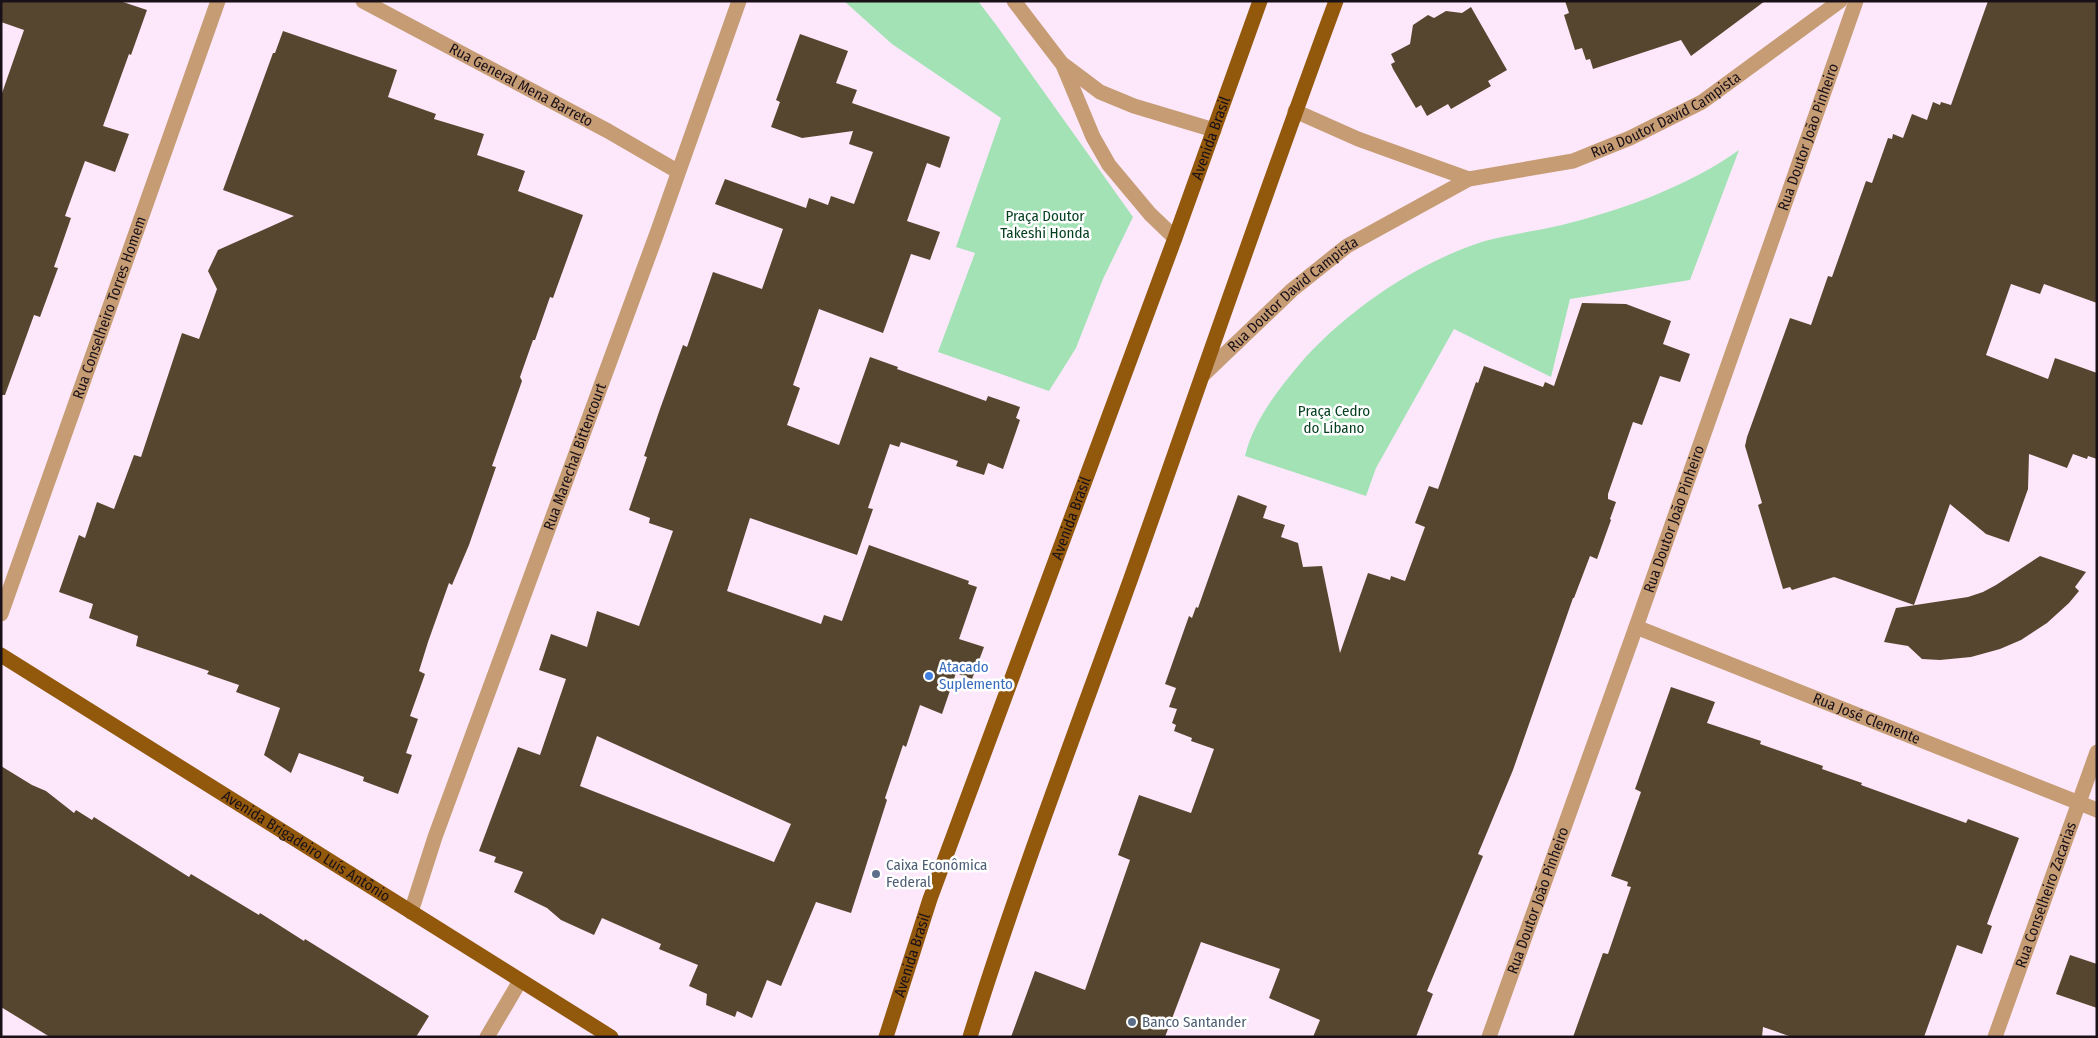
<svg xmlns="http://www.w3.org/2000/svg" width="2098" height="1038" viewBox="0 0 2098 1038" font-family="'Fira Sans Condensed',sans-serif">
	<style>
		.green { fill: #a3e2b5 }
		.building { fill: #57462f; fill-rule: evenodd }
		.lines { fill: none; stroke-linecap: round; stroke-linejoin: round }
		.minor { stroke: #c69c74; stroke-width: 15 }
		.major { stroke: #92580c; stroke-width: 15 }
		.shop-dot { fill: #3f7fe0; stroke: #fff; stroke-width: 2 }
		.service-dot { fill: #5c6f8a; stroke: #fff; stroke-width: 2 }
		.labels { text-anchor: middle; stroke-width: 5; stroke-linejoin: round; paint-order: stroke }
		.street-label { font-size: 15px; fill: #191018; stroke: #fff }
		.park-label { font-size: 15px; fill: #043f1f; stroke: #fff }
		.shop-label { font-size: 15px; fill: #366cbe; stroke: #fff; text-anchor: start }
		.service-label { font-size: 15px; fill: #4e5e75; stroke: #fff; text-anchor: start }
	</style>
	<rect width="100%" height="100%" fill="#fde8fb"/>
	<path class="green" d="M844 1H978L997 26 1133 217 1103 279 1076 348 1049 391 938 352 975 253 956 247 1001 118 892 44Z
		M1739 150 1690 280 1570 299 1551 377 1454 329 1376 468 1366 496 1245 456C1253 423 1276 392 1298 366 1344 312 1417 262 1485 241 1510 234 1537 231 1562 225 1622 210 1689 186 1739 150Z"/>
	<path class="building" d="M1 1H120L147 10 131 55 129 54 103 126 129 134 115 172 85 161 65 216 71 218 54 267 58 268 40 317 34 315 5 395H1V96L24 30 1 22Z
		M1565 1H1765L1691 56 1681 40 1593 69 1590 59 1586 60 1582 48 1575 50 1564 15 1569 13Z
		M1988 1H2097V303L2044 284 2040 294 2011 284 1986 355 2048 379 2055 358 2097 373V459L2088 456 2087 459 2073 454 2067 468 2029 454 2028 489 2009 542 1986 534 1950 504 1914 605 1834 577 1792 590 1790 587 1783 589 1758 505 1762 503 1745 446 1747 437 1790 318 1811 325 1828 276 1832 277 1866 181 1872 183 1888 138 1892 139 1893 134 1903 138 1912 114 1927 120 1933 102 1940 105 1941 102 1951 105Z
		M1471 7 1507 70 1488 81 1491 86 1451 109 1448 104 1427 116 1421 105 1416 108 1393 69 1391 64 1395 62 1391 54 1410 44 1413 25 1428 15 1434 18 1446 11 1462 13Z
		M283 31 397 70 388 97 436 114 434 119 484 134 477 155 525 171 518 191 583 215 553 298 550 297 535 340H533L520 377 522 381 492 466 496 467 469 545 452 585 449 583 428 642 419 671 425 674 410 716 418 719 406 753 412 755 398 794 363 781 364 777 299 753 291 773 264 755 280 708 236 692 239 685 207 674 209 671 136 646 138 636 89 618 93 604 59 592 79 535 85 538 97 502 114 509 134 455 141 457 182 333 199 339 217 289 208 271 218 250 294 216 223 190 273 53H275Z
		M800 34 848 51 836 83 857 90 852 103 950 137 940 168 927 163 907 221 940 232 930 260 911 254 883 333 819 309 793 385 800 388 787 425 839 445 870 357 898 367 897 369 986 401 988 396 1020 407 1016 418 1020 420 1003 469 988 463 984 475 956 466 958 461 901 442 899 447 890 444 868 508 873 509 857 555 750 518 727 591 821 624 824 615 842 621 869 545 969 581 968 584 977 587 959 639 984 647 972 679 956 673 942 714 920 705 906 747 903 745 885 798 887 800 851 913 816 902 781 986 767 980 752 1018 737 1011 735 1017 706 1005 707 994 689 986 698 965 659 949 661 944 602 918 594 935 561 920 547 908 514 892 523 872 494 862 496 857 479 851 518 747 540 755 566 679 539 670 551 634 587 647 597 611 639 626 673 531 649 523 650 518 629 510 647 457 644 456 660 409 683 345 687 347 713 272 762 289 783 229 715 204 725 179 806 208 809 198 828 205 831 196 854 204 873 152 849 144 853 131 802 138 771 127 780 102 776 100ZM597 736 791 824 774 862 580 786Z
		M1582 303 1626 304 1671 321 1663 344 1690 354 1680 382 1660 376 1642 425 1633 422 1608 494V499L1616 502 1610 519 1611 520 1597 559 1590 556 1574 598H1573L1513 770 1478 854 1483 856 1427 991 1433 994 1416 1037H1313L1320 1020 1269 998 1280 969 1201 942 1165 1037H1011L1035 971 1085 990 1130 860 1118 855 1139 795 1191 813 1214 749 1191 741 1192 738 1174 731 1176 725 1172 723 1177 709 1169 707 1176 688 1165 684 1189 616 1192 618 1196 607 1198 608 1238 495 1267 506 1263 518 1285 525 1281 537 1298 543 1303 567 1322 566 1340 653 1368 573 1390 580 1391 576 1405 581 1425 527 1415 523 1429 486 1438 489 1476 382 1478 383 1484 366 1543 387 1545 382 1554 386Z
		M2040 556 2086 572 2075 587 2079 591 2069 603 2047 623 2021 640 2000 649 1971 657 1940 660 1922 659 1908 646 1884 642 1896 608 1968 597 1983 592 1996 585Z
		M1671 687 1715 702 1707 723 1761 741 1760 744 1823 766 1822 769 1862 783 1861 785 1966 823 1968 819 2019 838 1987 924 1992 926 1982 954 1957 945 1924 1037H1792L1763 1027 1762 1037H1573L1603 953 1608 954 1631 887 1627 886 1628 882 1611 876 1641 792 1635 789Z
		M1 766 32 785 46 791 74 813 76 810 92 820 94 817 189 877 191 874 259 915 260 913 304 941 305 939 429 1016 416 1037H50L1 1007Z
		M2070 955 2097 964V1008L2056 994Z"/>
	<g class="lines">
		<g class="minor">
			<path id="s1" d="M363 1 608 131 677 171"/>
			<path d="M1014 1 1063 65 1093 137 1109 165 1150 214 1175 238"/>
			<path d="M1064 65 1100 92 1134 106 1214 130"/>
			<path d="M1295 111 1358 139 1469 179"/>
			<path id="s2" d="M1203 375 1292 290 1347 246 1469 179 1573 161 1630 138 1702 102 1840 1"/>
			<path id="s3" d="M1 614 218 1"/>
			<path id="s4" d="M1636 627 2097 810"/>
			<path id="s5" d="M411 912 435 837 657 233 739 1"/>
			<path d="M487 1037 520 981"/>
			<path id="s6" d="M1489 1037 1636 627 1856 1"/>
			<path id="s7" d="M1995 1037 2097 752"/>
		</g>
		<g class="major">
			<path id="s8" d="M1 655 611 1037"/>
			<path id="s9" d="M886 1037 930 899 1175 238 1260 1"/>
			<path d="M970 1037C1018 882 1076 731 1131 578 1199 386 1265 193 1336 1"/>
		</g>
	</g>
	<circle class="shop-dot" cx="929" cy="676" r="5"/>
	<g class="service-dot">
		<circle cx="876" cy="874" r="5"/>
		<circle cx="1132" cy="1022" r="5"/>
	</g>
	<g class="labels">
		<g class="street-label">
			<text dy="5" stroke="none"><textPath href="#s1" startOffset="179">Rua General Mena Barreto</textPath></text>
			<text dy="5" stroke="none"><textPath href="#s2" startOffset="542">Rua Doutor David Campista</textPath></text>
			<text dy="5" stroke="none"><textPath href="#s6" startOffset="955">Rua Doutor João Pinheiro</textPath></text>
			<text dy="5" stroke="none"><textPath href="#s9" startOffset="956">Avenida Brasil</textPath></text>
			<text dy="5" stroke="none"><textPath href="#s2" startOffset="121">Rua Doutor David Campista</textPath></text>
			<text dy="5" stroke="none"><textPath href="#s3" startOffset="325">Rua Conselheiro Torres Homem</textPath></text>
			<text dy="5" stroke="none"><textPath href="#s5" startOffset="484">Rua Marechal Bittencourt</textPath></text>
			<text dy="5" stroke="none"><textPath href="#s9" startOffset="551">Avenida Brasil</textPath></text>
			<text dy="5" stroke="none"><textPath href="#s6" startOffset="550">Rua Doutor João Pinheiro</textPath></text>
			<text dy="5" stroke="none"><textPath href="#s4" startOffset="248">Rua José Clemente</textPath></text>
			<text dy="5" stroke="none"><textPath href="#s8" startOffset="360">Avenida Brigadeiro Luís Antônio</textPath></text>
			<text dy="5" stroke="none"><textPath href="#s7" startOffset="151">Rua Conselheiro Zacarias</textPath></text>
			<text dy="5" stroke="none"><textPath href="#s6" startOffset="145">Rua Doutor João Pinheiro</textPath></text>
			<text dy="5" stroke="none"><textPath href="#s9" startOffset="86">Avenida Brasil</textPath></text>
		</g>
		<g class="park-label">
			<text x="1045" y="221">Praça Doutor<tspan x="1045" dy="17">Takeshi Honda</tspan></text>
			<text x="1334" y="416">Praça Cedro<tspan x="1334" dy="17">do Líbano</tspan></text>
		</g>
		<g class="shop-label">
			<text x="939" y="672">Atacado<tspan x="939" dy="17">Suplemento</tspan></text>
		</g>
		<g class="service-label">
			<text x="886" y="870">Caixa Econômica<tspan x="886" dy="17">Federal</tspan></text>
			<text x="1142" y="1027">Banco Santander</text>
		</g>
	</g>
	<rect width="2098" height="1038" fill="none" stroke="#191018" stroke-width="5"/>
</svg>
